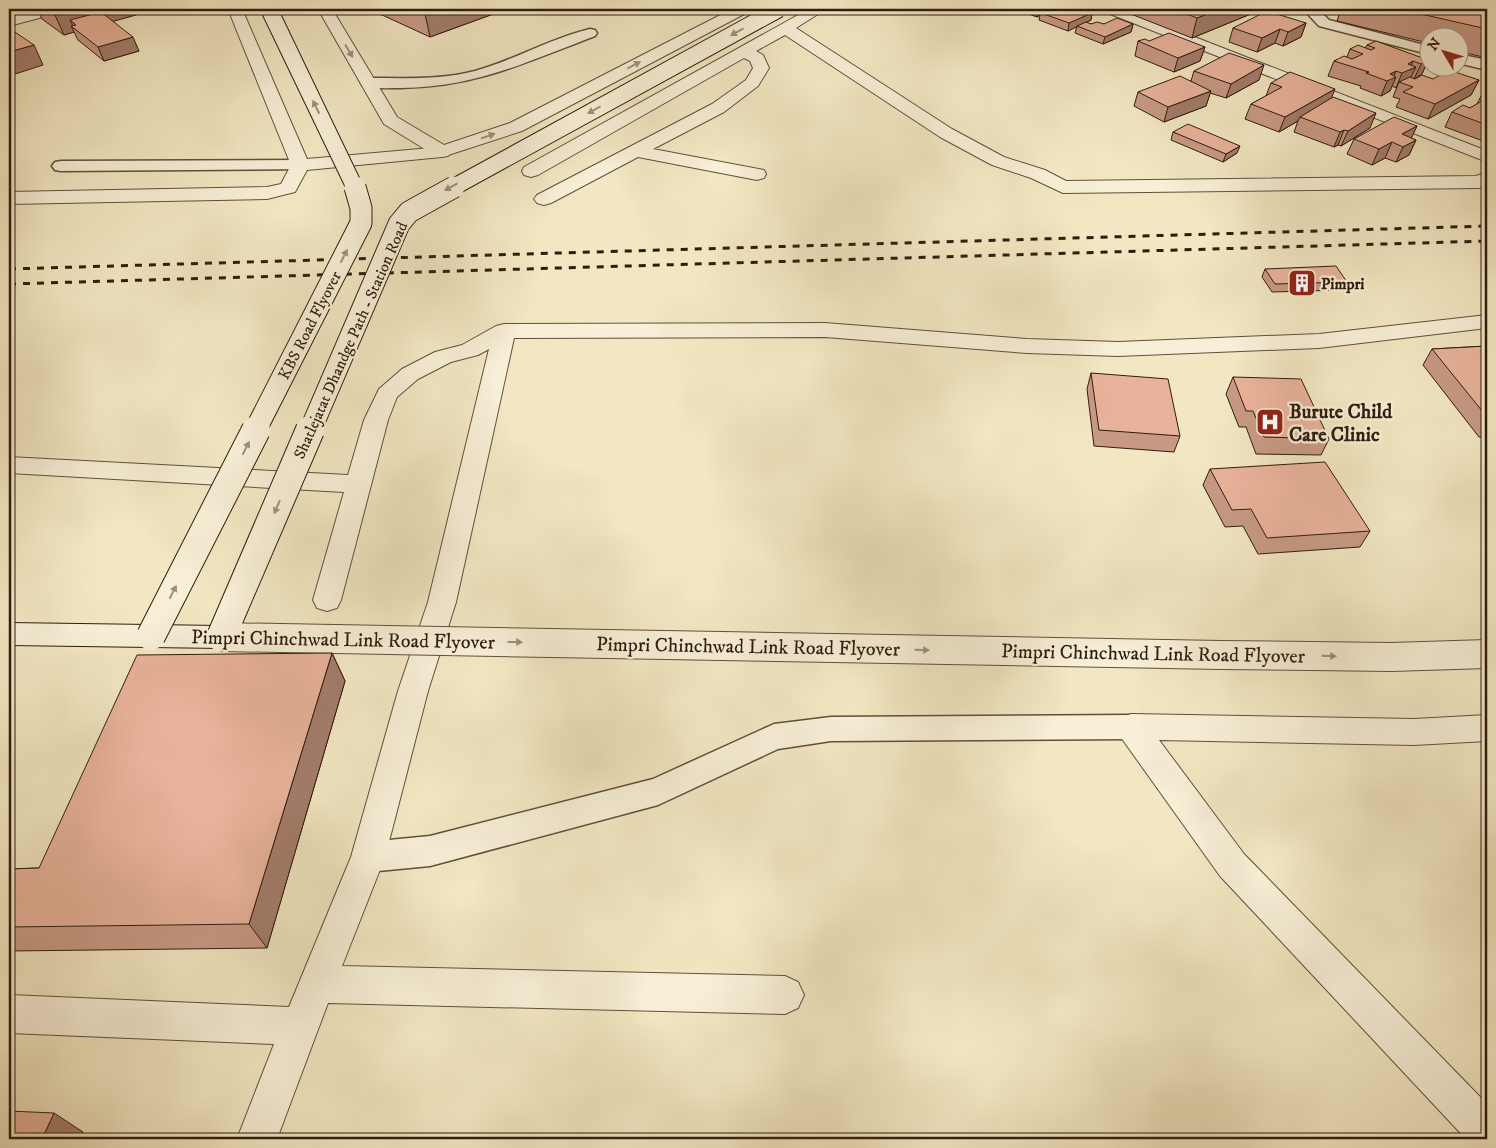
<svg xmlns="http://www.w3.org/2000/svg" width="1496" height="1148" viewBox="0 0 1496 1148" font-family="'IM FELL DW Pica',serif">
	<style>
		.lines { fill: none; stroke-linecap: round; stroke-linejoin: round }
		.service-casing { stroke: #604f3c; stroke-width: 3 }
		.minor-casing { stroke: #604f3c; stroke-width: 2 }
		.tertiary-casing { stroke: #604f3c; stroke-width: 2 }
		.secondary-casing { stroke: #301c0f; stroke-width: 2 }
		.service { fill: #f7efd7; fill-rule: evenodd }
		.minor { fill: #f7efd7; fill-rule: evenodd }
		.tertiary { fill: #f7efd7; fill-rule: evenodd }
		.secondary { fill: #f7efd7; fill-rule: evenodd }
		.rail { stroke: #301c0f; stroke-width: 3; stroke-dasharray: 7 7; stroke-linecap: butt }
		.tertiary-bridge-casing { stroke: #604f3c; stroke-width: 30; stroke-linecap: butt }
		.secondary-bridge-far2-casing { stroke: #301c0f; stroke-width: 18; stroke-linecap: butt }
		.secondary-bridge-far1-casing { stroke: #301c0f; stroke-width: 23; stroke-linecap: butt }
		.secondary-bridge-casing { stroke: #301c0f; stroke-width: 30; stroke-linecap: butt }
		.tertiary-bridge { stroke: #f7efd7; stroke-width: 28 }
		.secondary-bridge-far2 { stroke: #f7efd7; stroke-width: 16 }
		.secondary-bridge-far1 { stroke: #f7efd7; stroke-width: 21 }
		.secondary-bridge { stroke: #f7efd7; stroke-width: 28 }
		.wall { fill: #c89a85; stroke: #301c0f }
		.shaded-wall { fill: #a37d6c; stroke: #301c0f }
		.building { fill: #e9b39b; stroke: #301c0f }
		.oneway { fill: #9d907d }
		.labels { text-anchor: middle; stroke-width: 4.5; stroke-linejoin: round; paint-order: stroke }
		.far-poi-label { font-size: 16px; font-weight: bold; fill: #301c0f; stroke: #f7efd7; text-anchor: start }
		.far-street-label { font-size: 16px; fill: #301c0f; stroke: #f7efd7 }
		.poi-label { font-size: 20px; font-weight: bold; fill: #301c0f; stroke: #f7efd7; text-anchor: start }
		.street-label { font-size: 20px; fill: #301c0f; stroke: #f7efd7 }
	</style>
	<rect width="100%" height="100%" fill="#f2e7c2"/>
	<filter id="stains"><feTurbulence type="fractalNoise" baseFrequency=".004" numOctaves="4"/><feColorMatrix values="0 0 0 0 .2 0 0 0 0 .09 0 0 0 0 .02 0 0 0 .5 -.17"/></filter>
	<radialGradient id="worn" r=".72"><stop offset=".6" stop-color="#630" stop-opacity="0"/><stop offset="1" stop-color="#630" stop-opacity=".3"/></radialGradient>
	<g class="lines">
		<defs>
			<path id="service" d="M1303 9H1318L1329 20 1428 46V54L1319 26Z
				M590 29 595 30 597 33 595 36C526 62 477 87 401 88 389 88 375 89 363 86L361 83 363 80 369 78C404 78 441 80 475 71 515 60 551 38 590 29Z
				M1458 54 1487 60V70L1458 63Z
				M300 160 306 161 309 165 306 169 61 171 55 170 52 166 55 162 61 161Z
				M1131 715 1141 718 1146 727 1141 736 1131 739 831 741 778 749 658 805 430 866 368 872 357 867 352 857 357 847 368 842 430 836 653 779 774 724 831 717Z"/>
			<path id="minor" d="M41 9H64L62 12 9 26V17Z
				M228 9H242L307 159 442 147 448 148 451 152 448 156 442 157 307 170 295 192 267 199 9 204V192L267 187 281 184 291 165Z
				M809 9H826L796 28 952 129 1004 157 1045 170 1066 181 1476 176 1487 172V186L1480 188 1063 193 1031 178 992 165 940 137 785 35 756 51 763 55 769 68 758 86 724 112 653 149 764 170 766 174 764 178 757 180 638 157 551 203 544 205 537 203 534 199 537 195 712 104 746 80 753 68 750 61 744 58 538 175 531 177 524 175 522 171 524 167Z
				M1103 9H1123L1487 151V162L1105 12Z
				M1487 315V328L1319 348 1118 356 1027 353 825 337 514 338 456 602 428 691 385 857 342 966 785 976 798 982 804 995 798 1008 785 1014 328 1003 277 1139H237L274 1044 9 1033V995L289 1007 351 857 398 691 428 602 489 349 478 355 451 362 418 379 397 397 388 420 341 600 337 608 327 611 317 608 313 600 344 492 9 473V457L348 475 364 420 379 389 402 369 435 352 462 345 496 326 504 324 825 323 1027 339 1118 342 1319 334Z
				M1131 714 1414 719 1487 715V741L1414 745 1159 740 1244 854 1487 1104V1139H1466L1220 876 1120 736 1116 727 1120 718Z"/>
			<path id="tertiary" d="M318 9H332L397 117 444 145 510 123 732 9H750L748 12 522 131 442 157 436 156 384 124Z"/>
			<path id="secondary" d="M9 623 221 626 231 629 235 637 231 645 221 648 9 645Z"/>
		</defs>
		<use href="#service" class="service-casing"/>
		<use href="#minor" class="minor-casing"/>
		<use href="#tertiary" class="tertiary-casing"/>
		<use href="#secondary" class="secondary-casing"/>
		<use href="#service" class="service"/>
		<use href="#minor" class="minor"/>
		<use href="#tertiary" class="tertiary"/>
		<use href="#secondary" class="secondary"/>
		<path class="rail" d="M9 269 1487 226
			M9 284 1487 241"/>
		<defs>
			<path id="tertiary-bridge" d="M221 637 1221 655 1391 657 1487 654"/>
			<path id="secondary-bridge-far2" d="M269 9 355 188
				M452 188 779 9"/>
			<path id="secondary-bridge-far1" d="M255 431 361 223V208L355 187
				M310 431 399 224 409 212 454 187"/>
			<path id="secondary-bridge" d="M151 636 256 430
				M221 637 310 430"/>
		</defs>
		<use href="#tertiary-bridge" class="tertiary-bridge-casing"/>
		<use href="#secondary-bridge-far2" class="secondary-bridge-far2-casing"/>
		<use href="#secondary-bridge-far1" class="secondary-bridge-far1-casing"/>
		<use href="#secondary-bridge" class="secondary-bridge-casing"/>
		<use href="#tertiary-bridge" class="tertiary-bridge"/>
		<use href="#secondary-bridge-far2" class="secondary-bridge-far2"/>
		<use href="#secondary-bridge-far1" class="secondary-bridge-far1"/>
		<use href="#secondary-bridge" class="secondary-bridge"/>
	</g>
	<path class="wall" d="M37 9H157L113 21 139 51 104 61 78 40 74 32 64 35 42 19Z
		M369 9H507L430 37Z
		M1027 9H1092L1091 12 1092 13 1091 20 1085 23 1091 24H1133L1131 32 1103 44 1075 33 1077 26 1068 31 1039 20 1040 15 1037 17 1026 13Z
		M1118 9H1263L1192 38Z
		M1341 9H1487V58L1458 51V38H1428V43L1337 21Z
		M1306 23 1301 37 1283 46 1275 43 1257 52 1229 42 1233 28Z
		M1138 41H1149L1205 47 1200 61 1174 72 1135 56Z
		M1367 45 1428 60 1422 74 1414 79H1415L1479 80 1471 95 1428 119 1396 107 1400 99 1393 97 1397 87 1396 88 1392 86 1390 91 1381 96 1360 88 1361 86 1328 76 1334 61 1347 57 1350 49 1365 48Z
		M1194 71 1259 80 1226 98 1210 93 1206 106 1164 122 1134 106 1138 92 1191 81Z
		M1271 83 1331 98 1370 128 1341 146 1338 145 1334 147 1294 132 1298 121 1279 132 1245 119 1251 104 1266 96Z
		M1487 91V141L1486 142 1445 127 1452 112 1470 108 1477 104 1482 94Z
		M1417 126 1411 138 1416 140 1409 155 1396 162 1385 158 1372 165 1347 154 1354 139Z
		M1173 132 1237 153 1223 162 1171 140Z
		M1265 269 1347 282 1343 290 1272 292 1262 277Z
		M1487 346V437H1479L1423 365 1432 349Z
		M1091 373 1180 436 1174 452 1094 446 1087 389Z
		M1233 377 1329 439 1321 455 1256 454 1246 427H1239L1226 394Z
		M1487 467V476L1484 472Z
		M1210 469 1370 531 1360 547 1258 554 1243 526 1225 527 1203 485Z
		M332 653 345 681 267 948 9 951V869L39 868Z"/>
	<path class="shaded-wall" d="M79 9H157L79 31 76 25 70 20 74 28 71 26 74 32 64 35 55 15Z
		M424 9H507L430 37Z
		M1041 9H1056L1041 13 1040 15 1037 17 1038 10Z
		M1090 9H1092L1091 14 1092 13 1091 20 1068 31 1069 23 1086 11Z
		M1220 9H1263L1192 38 1197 18Z
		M1306 23 1301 37 1283 46 1288 32Z
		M1133 24 1131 32 1103 44 1105 37Z
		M1280 29 1275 43 1257 52 1262 38Z
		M133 37 139 51 104 61 98 47Z
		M34 45 43 65 9 76V52Z
		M1205 47 1200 61 1174 72 1178 58Z
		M1428 60 1422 74 1414 79 1421 64Z
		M1413 61 1410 70 1416 67 1409 81 1399 82 1397 87 1396 88 1402 73 1408 64Z
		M1264 65 1259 80 1226 98 1231 84Z
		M1396 71 1393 78 1396 77 1390 91 1381 96 1390 74Z
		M1479 80 1471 95 1428 119 1435 104Z
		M1335 89 1329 104 1300 117 1298 121 1279 132 1285 117Z
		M1211 91 1206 106 1164 122 1168 107Z
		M1376 113 1370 128 1341 146 1348 131Z
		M1417 126 1410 141 1402 134Z
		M1344 130 1338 145 1334 147 1340 132Z
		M1416 140 1409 155 1396 162 1403 147Z
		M1392 142 1385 158 1372 165 1379 149Z
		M1240 146 1237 153 1223 162 1226 154Z
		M332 653 345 681 267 948 249 924Z
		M54 1113 83 1132 80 1139H42Z"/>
	<path class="building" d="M46 9H79L55 15Z
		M1050 9H1090L1086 11 1092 13 1069 23 1041 13Z
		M1174 9H1220L1197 18Z
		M1399 9H1487V29Z
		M1267 11 1306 23 1288 32 1280 29 1262 38 1233 28Z
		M101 12 133 37 98 47 71 26 76 25 70 20Z
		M1117 18 1133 24 1105 37 1077 26 1086 22 1091 24 1097 22 1104 24Z
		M9 28 34 45 9 52Z
		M1169 33 1205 47 1178 58 1138 41 1145 39 1149 41Z
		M1376 41 1428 60 1421 64 1413 61 1408 64 1416 67 1402 73 1396 71 1390 74 1396 77 1387 81 1366 73 1369 72 1334 61 1344 56 1352 59 1363 54 1350 49 1358 45 1371 50 1375 48 1367 45Z
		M1229 53 1264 65 1231 84 1194 71Z
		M1449 70 1479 80 1435 104 1403 92 1413 87 1399 82 1410 77 1415 79 1422 75 1433 79Z
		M1290 72 1335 89 1285 117 1251 104 1282 87 1271 83Z
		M1180 76 1211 91 1168 107 1138 92Z
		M1487 91V97L1482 94Z
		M1333 97 1376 113 1348 131 1344 130 1340 132 1300 117Z
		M1487 98V125L1452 112 1463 105 1470 108Z
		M1394 117 1417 126 1402 134 1416 140 1403 147 1392 142 1379 149 1354 139Z
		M1188 124 1240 146 1226 154 1173 132Z
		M1336 266 1347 282 1275 284 1265 269Z
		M1487 346V417L1432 349Z
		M1091 373 1168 379 1180 436 1099 430Z
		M1233 377 1301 379 1329 439 1264 437 1253 411H1246Z
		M1325 462 1370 531 1267 538 1251 509 1232 510 1210 469Z
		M332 653 249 924 9 927V869L39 868 137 655Z
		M9 1111 54 1113 42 1139H9Z"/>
	<defs><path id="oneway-solid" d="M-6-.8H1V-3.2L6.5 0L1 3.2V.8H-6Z" transform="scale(1.25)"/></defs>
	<g class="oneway">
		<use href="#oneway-solid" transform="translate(737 32) rotate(151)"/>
		<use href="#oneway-solid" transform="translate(349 51) rotate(59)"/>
		<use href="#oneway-solid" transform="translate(634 65) rotate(-28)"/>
		<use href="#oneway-solid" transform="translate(316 107) rotate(-116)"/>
		<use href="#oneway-solid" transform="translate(594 110) rotate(151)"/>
		<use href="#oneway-solid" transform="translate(488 136) rotate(-19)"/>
		<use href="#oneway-solid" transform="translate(451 187) rotate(151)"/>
		<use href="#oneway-solid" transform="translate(344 256) rotate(-63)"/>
		<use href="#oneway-solid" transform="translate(246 448) rotate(-63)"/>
		<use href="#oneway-solid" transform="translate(277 507) rotate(113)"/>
		<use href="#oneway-solid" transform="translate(173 592) rotate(-63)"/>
		<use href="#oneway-solid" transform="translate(515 642) rotate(1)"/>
		<use href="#oneway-solid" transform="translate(922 650) rotate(1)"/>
		<use href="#oneway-solid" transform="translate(1329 656) rotate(1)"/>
	</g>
	<defs>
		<symbol id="building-square" viewBox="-11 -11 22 22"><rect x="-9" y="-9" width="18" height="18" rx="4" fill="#8f2418" stroke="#f7efd7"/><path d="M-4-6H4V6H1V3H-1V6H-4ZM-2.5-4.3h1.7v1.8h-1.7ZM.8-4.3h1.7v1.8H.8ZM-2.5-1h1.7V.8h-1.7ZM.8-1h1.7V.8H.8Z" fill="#fff"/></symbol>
		<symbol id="hospital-square" viewBox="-11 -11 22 22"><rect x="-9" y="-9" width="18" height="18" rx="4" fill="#8f2418" stroke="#f7efd7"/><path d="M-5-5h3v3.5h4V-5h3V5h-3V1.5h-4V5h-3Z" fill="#fff"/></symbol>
	</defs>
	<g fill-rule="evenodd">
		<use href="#building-square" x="1286" y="267" width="32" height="32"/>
		<use href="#hospital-square" x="1254" y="406" width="32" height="32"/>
	</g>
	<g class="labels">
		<g class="far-poi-label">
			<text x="1321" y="289">Pimpri</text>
		</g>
		<g class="far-street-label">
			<text transform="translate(309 325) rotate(-63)" y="6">KBS Road Flyover</text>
			<text transform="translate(350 340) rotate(-66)" y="6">Shatlejatat Dhandge Path - Station Road</text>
		</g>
		<g class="poi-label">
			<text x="1289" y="418">Burute Child<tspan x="1289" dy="23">Care Clinic</tspan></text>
		</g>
		<g class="street-label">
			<text transform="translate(343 639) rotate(1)" y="7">Pimpri Chinchwad Link Road Flyover</text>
			<text transform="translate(748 646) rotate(1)" y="7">Pimpri Chinchwad Link Road Flyover</text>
			<text transform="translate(1153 653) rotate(1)" y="7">Pimpri Chinchwad Link Road Flyover</text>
		</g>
	</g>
	<rect width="1496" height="1148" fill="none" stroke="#f2e7c2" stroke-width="30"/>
	<rect x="10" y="10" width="1476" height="1128" fill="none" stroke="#301c0f" stroke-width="2.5"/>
	<rect x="15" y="15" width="1466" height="1118" fill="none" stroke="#301c0f"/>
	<g transform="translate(1444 52) rotate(308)"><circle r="24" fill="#f7efd7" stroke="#a79b87"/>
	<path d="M0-4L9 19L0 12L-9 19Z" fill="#8f2418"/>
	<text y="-8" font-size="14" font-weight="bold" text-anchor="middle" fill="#301c0f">N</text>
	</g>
	<rect width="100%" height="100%" filter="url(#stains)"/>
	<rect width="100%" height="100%" fill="url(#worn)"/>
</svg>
